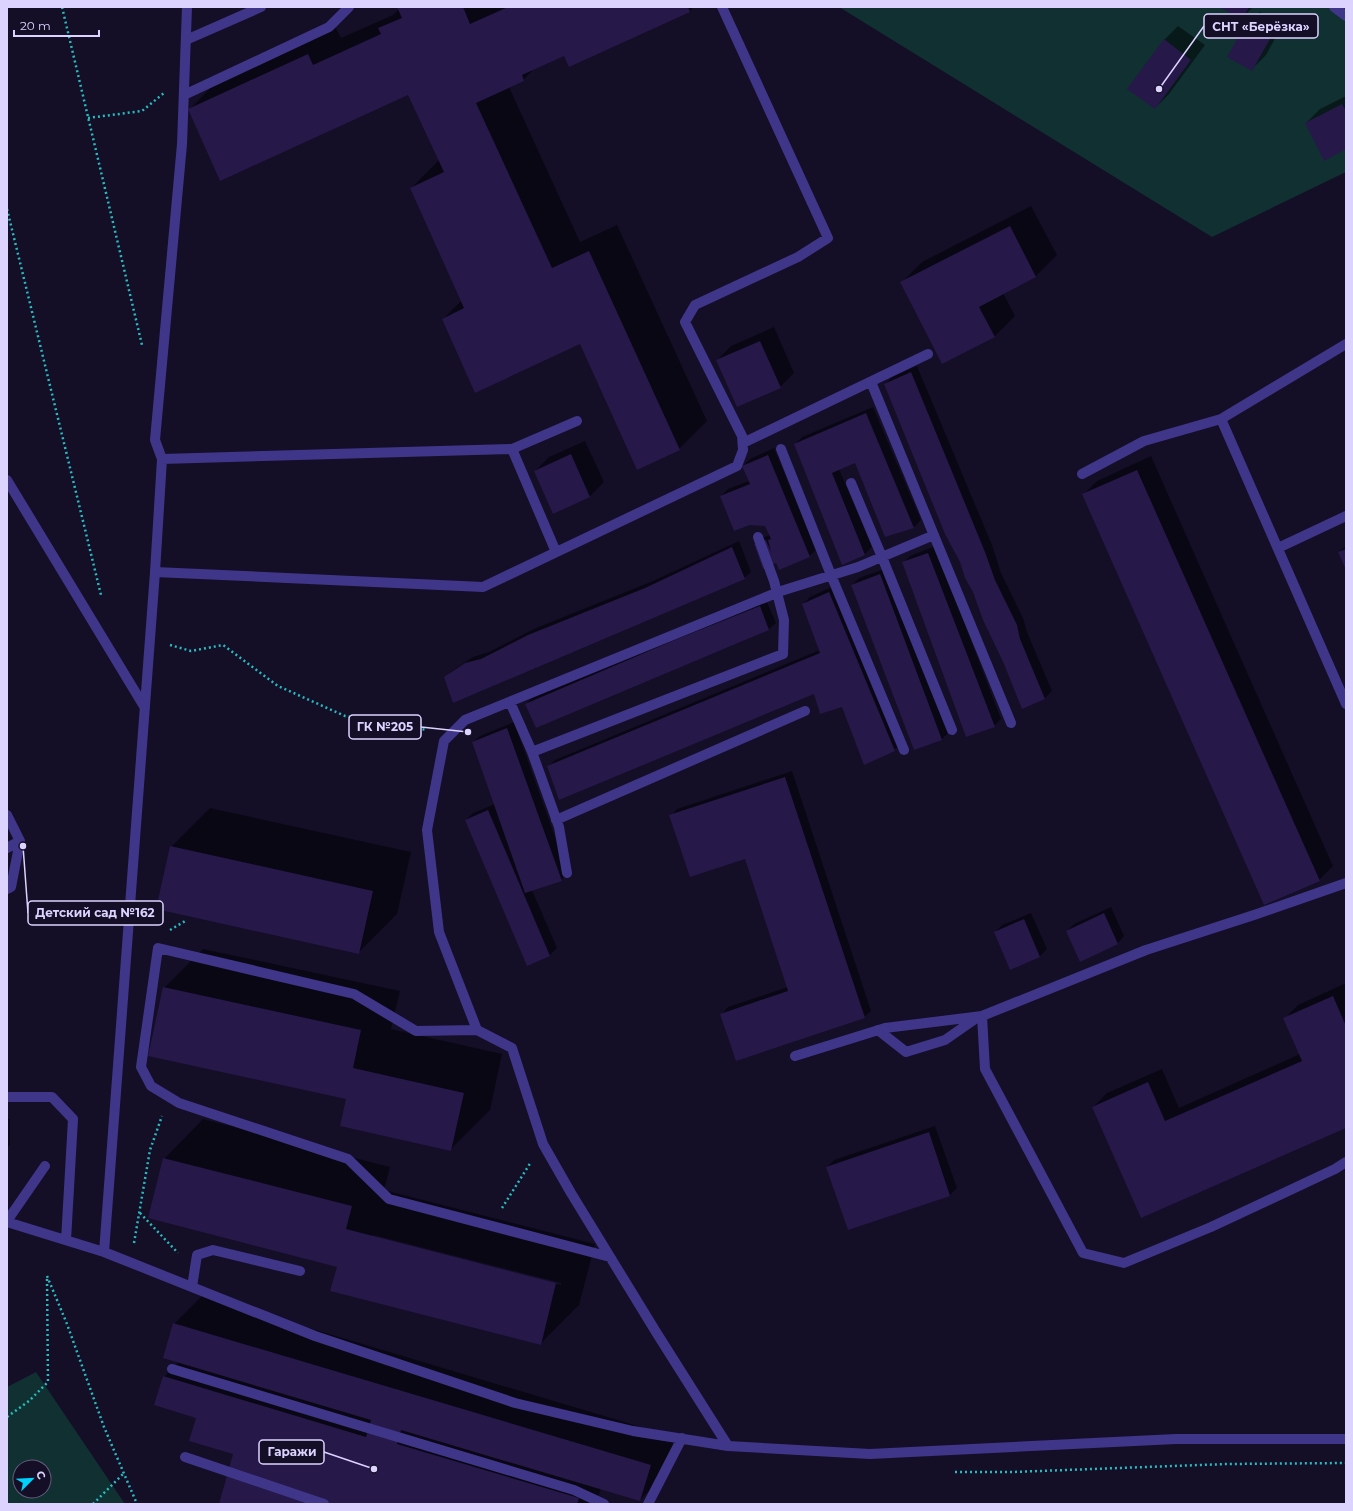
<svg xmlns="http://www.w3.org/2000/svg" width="1353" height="1511" viewBox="0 0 1353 1511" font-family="Montserrat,sans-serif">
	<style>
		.green { fill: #103031; fill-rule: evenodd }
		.shadow { fill: #0007; fill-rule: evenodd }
		.building { fill: #261849 }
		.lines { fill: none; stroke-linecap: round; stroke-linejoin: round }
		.path { stroke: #27bdbf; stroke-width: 2.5; stroke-dasharray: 2 3; stroke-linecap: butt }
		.minor { stroke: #3f3689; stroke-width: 10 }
		.leader { fill: none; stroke: #dcd3ff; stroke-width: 1.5 }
		.callout-dot { fill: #dcd3ff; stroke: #140e27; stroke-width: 1.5 }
		.callout { fill: #140e27; stroke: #dcd3ff; stroke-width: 1.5 }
		.callout-label { font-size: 12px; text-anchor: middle; font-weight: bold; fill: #dcd3ff }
	</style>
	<rect width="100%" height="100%" fill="#140e27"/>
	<path class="green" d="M839 7H1346V172L1212 237Z
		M36 1372 125 1504H7V1387ZM20 1467H44V1491H20Z"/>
	<path class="shadow" d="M398 7H694L690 11 570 66 564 55 535 68 523 80 509 87 580 242 617 225 707 421 679 449 581 343 443 319 462 300 411 188 439 160 409 93 189 110 216 82 336 28 341 38 393 15 399 9Z
		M1222 7H1253L1242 18Z
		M1260 12 1283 24 1266 55 1252 69 1246 26Z
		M1178 26 1205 45 1169 94 1155 108 1164 40Z
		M1346 96V148L1306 123 1320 109Z
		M1031 206 1057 255 1036 276 1003 293 1015 316 994 337 901 283 922 262Z
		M774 327 794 373 780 387 717 360 731 346Z
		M917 366 992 545 1001 573 1023 618 1027 632 1052 691 1045 698 1023 708 885 384 892 377Z
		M873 407 921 520 914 527 886 536 856 461 839 469 872 547 865 554 843 564 795 444 802 437Z
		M585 441 604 482 590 496 535 471 549 457Z
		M774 448 816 550 809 556 779 569 762 538 770 535 766 525 721 496 728 489 749 481 743 466 750 459Z
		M1151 456 1333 866 1319 880 1083 495 1097 481Z
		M739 541 751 572 744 578 445 678 452 671 473 657 489 652 536 628 653 581Z
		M935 546 1001 719 994 726 903 563 910 556Z
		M1346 546V567L1339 552Z
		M887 568 949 732 942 739 914 749 852 585 859 578Z
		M836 585 901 744 894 750 842 705 814 692 548 767 555 760 820 650 803 604 810 597Z
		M766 600 776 623 769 629 537 727 526 704 533 697Z
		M514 722 568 873 561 880 532 890 557 948 550 955 528 965 466 820 473 813 495 804 473 742 480 736Z
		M792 771 871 1011 864 1017 722 1014 728 1007 788 987 745 857 671 816 677 809Z
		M210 808 411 852 397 914 358 953 171 847Z
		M1111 907 1124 936 1118 943 1081 960 1067 931 1074 924Z
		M1031 913 1047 949 1040 956 1011 969 995 932 1002 925Z
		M203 949 400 991 391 1029 502 1054 490 1110 450 1150 164 988Z
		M1346 983V1127L1141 1217 1093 1107 1107 1093 1162 1069 1179 1108 1300 1054 1284 1019 1298 1005Z
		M7 1119H10V1145L7 1148Z
		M203 1119 390 1167 384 1190 595 1244 579 1305 540 1344 338 1266 164 1159ZM373 1235 561 1283V1285L373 1237Z
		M935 1126 957 1188 950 1195 848 1229 827 1167 834 1160Z
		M202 1296 678 1438 668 1472 640 1500 601 1488 598 1498 592 1504H220L234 1453 197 1417 164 1377 179 1362 174 1324Z"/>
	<path class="building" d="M397 7H463L470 24 508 7H688L690 12 569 67 564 56 522 75 524 81 476 103 552 268 589 251 680 450 637 470 580 344 475 393 442 319 464 308 410 188 444 172 408 95 220 181 188 109 308 54 313 65 381 34 378 28 402 18Z
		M1220 7H1249L1242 20Z
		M1245 25 1270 39 1252 71 1227 57Z
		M1164 39 1191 60 1155 109 1127 89Z
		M1342 104 1346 111V149L1324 161 1305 123Z
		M1010 226 1036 277 979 307 995 337 942 364 900 282Z
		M760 341 781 388 737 407 716 360Z
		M911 372 985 552 995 580 1017 625 1020 639 1045 699 1022 709 1004 664 983 620 973 592 965 578 960 562 945 534 884 384Z
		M866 413 914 528 885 537 855 463 832 473 865 555 842 565 794 444Z
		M571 454 590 497 553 514 534 471Z
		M768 455 810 557 779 570 776 563 763 569 754 544 766 540 771 552 768 540 771 539 765 526 750 525 734 531 720 496 750 484 742 466Z
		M1137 470 1320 881 1264 905 1082 494Z
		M732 547 745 579 453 703 444 677 465 663 481 659 528 635 645 588Z
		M1346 549V570L1338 552Z
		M928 553 995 727 966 737 902 562Z
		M880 574 942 740 914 750 851 585Z
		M829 592 895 751 864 765 842 707 820 714 814 694 559 800 547 766 820 653 802 604Z
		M760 606 769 630 536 728 525 704 677 639Z
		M507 728 562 881 525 893 472 742Z
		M785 777 865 1018 736 1061 720 1014 788 991 745 859 690 877 669 815Z
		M488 810 550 956 527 966 465 820Z
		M170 846 373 891 359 954 156 909Z
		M1104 913 1118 944 1080 962 1066 931Z
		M1024 919 1040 957 1010 970 994 932Z
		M163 987 361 1030 353 1068 464 1093 451 1151 340 1126 346 1099 148 1056Z
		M1333 996 1346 1026V1128L1141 1218 1092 1107 1148 1082 1165 1121 1302 1061 1283 1018Z
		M929 1132 950 1196 848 1230 826 1167Z
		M163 1158 352 1206 346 1229 556 1283 541 1345 330 1291 337 1267 148 1218Z
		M173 1323 651 1465 640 1501 401 1430 397 1444 579 1498 577 1504H219L233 1454 189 1441 196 1418 154 1405 163 1376 366 1437 371 1420 163 1358Z"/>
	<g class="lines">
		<path class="path" d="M62 7 142 345
			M88 118 142 111 164 93
			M7 209 101 595
			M170 645 191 651 223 645 278 686 345 716 427 730
			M149 913 156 914
			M170 930 187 920
			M502 1208 531 1162
			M140 1213 178 1253
			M134 1243 150 1150 162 1116
			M47 1276 67 1324 104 1427 137 1504
			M7 1417 29 1401 48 1382 47 1279
			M955 1472H1012L1227 1464 1346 1463
			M93 1504 124 1473"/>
		<path class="minor" d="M1334 7 1346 16
			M186 40 261 7
			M184 95 329 27 349 7
			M1346 344 1221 419 1346 704
			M871 382 1011 723
			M743 443 928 354
			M512 449 556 552
			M781 449 831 575 904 750
			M162 459 512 449 577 421
			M1082 474 1144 441 1221 419
			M7 480 145 708
			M851 483 882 557 952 730
			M1278 548 1346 516
			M155 572 483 587 737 466 743 450 742 436 685 322 695 305 798 257 828 238 722 7
			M510 702 532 752 559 827 567 873
			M532 752 783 654 784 620 774 581 758 537
			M7 815 20 841 7 848
			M556 820 805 711
			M7 889 11 887 20 841
			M982 1016 985 1069 1083 1253 1124 1263 1211 1227 1335 1169 1346 1162
			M477 1030 416 1031 354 994 158 948 141 1067 151 1086 179 1103 348 1159 389 1199 610 1257
			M878 1030 906 1052 945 1040 978 1017
			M795 1056 885 1028 982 1016 1146 950 1257 914 1346 883
			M7 1097H52L73 1119 66 1240
			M7 1221 45 1166
			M7 1222 104 1252 315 1336 515 1403 633 1431 728 1446 870 1454 1176 1439H1346
			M104 1252 155 572 162 459 155 440 182 144 187 7
			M192 1287 197 1255 213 1250 300 1271
			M172 1369 574 1490 604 1504
			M728 1446 656 1332 571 1193 543 1144 512 1048 477 1030 439 932 427 830 444 741 465 720 781 591 858 567 934 535
			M185 1457 324 1504
			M648 1504 682 1438"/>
	</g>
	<path class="leader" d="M1159 89L1204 26M468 732L421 727M23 846L28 913M374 1469L324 1452"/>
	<g class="callout-dot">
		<circle cx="1159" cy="89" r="4"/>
		<circle cx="468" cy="732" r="4"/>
		<circle cx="23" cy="846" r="4"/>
		<circle cx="374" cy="1469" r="4"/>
	</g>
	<g class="callout">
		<rect x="1204" y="14" width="114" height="24" rx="4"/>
		<rect x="349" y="715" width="72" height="24" rx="4"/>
		<rect x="28" y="901" width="135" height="24" rx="4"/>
		<rect x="259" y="1440" width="65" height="24" rx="4"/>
	</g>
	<g class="callout-label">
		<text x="1261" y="31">СНТ «Берёзка»</text>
		<text x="385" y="731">ГК №205</text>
		<text x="95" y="917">Детский сад №162</text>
		<text x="292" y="1456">Гаражи</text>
	</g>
	<rect width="1353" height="1511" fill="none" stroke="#dcd3ff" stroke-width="16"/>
	<g transform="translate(32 1479) rotate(66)"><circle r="19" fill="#140e27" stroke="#645d7d"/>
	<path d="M0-3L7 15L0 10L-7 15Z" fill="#00d2fe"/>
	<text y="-6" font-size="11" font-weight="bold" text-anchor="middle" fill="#dcd3ff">С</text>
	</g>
	<path d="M14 30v6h85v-6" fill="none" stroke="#dcd3ff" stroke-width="2"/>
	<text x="20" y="30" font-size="12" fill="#dcd3ff" stroke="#140e27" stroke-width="3" paint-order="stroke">20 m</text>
</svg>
